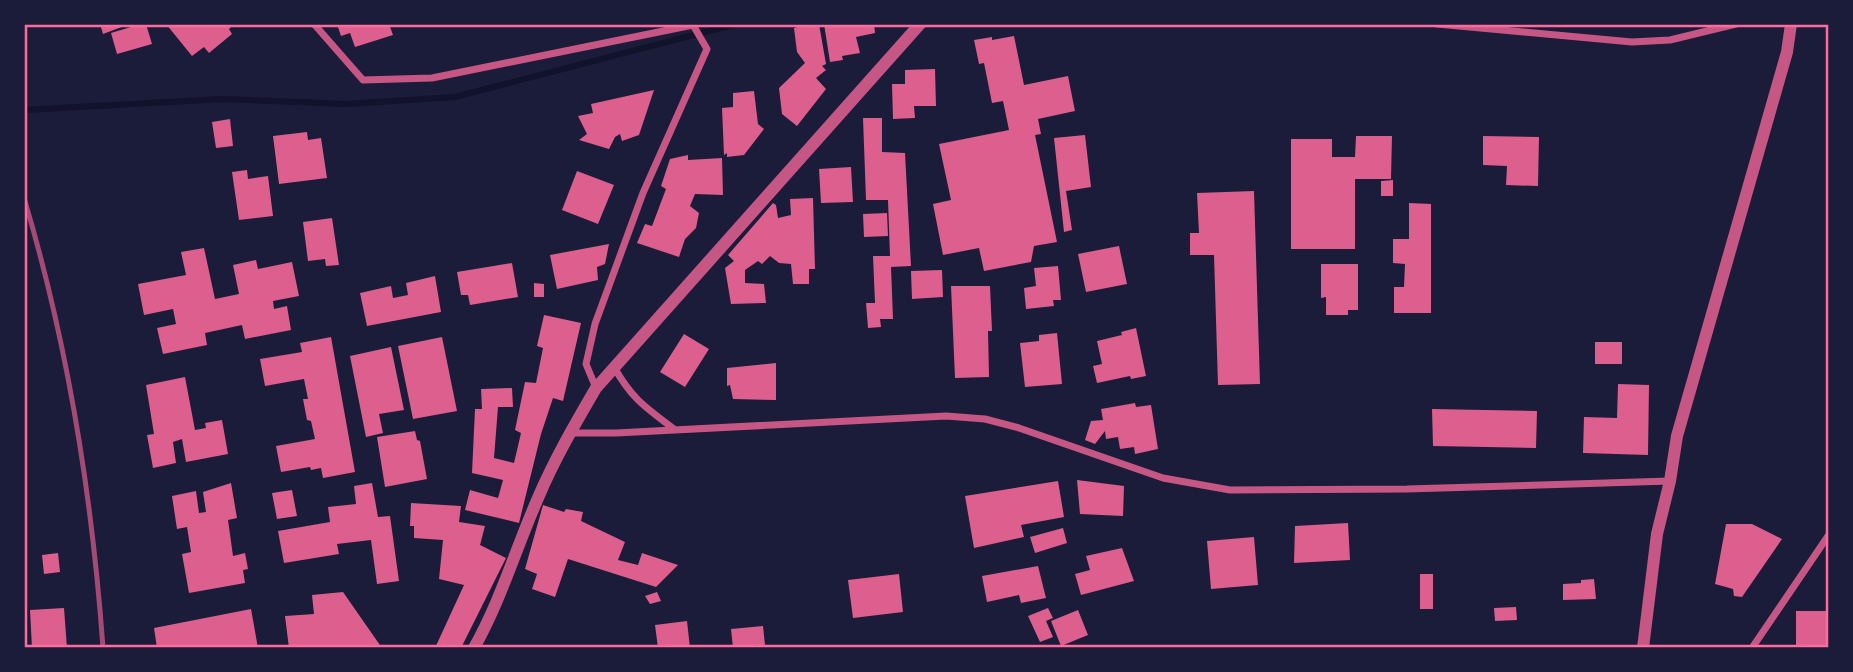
<svg xmlns="http://www.w3.org/2000/svg" width="1853" height="672" viewBox="0 0 1853 672" font-family="Inter,sans-serif">
	<style>
		.lines { fill: none; stroke-linecap: round; stroke-linejoin: round }
		.stream { stroke: #12122b; stroke-width: 6 }
		.building { fill: #dd5f8e }
		.minor { stroke: #c65784; stroke-width: 7 }
		.tertiary { stroke: #c65784; stroke-width: 12 }
		.rail { stroke: #a44b75; stroke-width: 5 }
		.neatline { fill: none; stroke: #ff6b9d; stroke-width: 2.5 }
	</style>
	<rect width="100%" height="100%" fill="#1b1b3a"/>
	<g class="lines">
		<path class="stream" d="M24 110 222 99 346 104 455 97 736 24"/>
	</g>
	<path class="building" d="M100 24H127V25L103 34Z
		M141 24H146L152 44 117 54 111 33Z
		M166 24H234L229 29 232 34 209 53 204 47 192 56Z
		M337 24H389L393 35 355 47 350 33 341 36Z
		M809 24H819L826 64 822 66 826 70 816 78 826 89 797 126 782 114 779 88 805 63 797 52 794 28Z
		M824 24H874L875 33 856 37 860 53 842 56 843 60 830 62Z
		M1014 36 1024 85 1068 76 1075 111 1038 119 1041 134 1035 135 1057 242 1034 246 1031 262 984 271 979 248 943 255 933 204 951 200 939 144 1009 130 1003 101 992 103 984 63 979 64 974 40 992 37V40Z
		M935 69 936 106H914L915 118 893 119 892 84H905V70Z
		M654 90 639 135 622 141 620 134 615 137 609 149 579 140 587 134 578 116 593 113 591 104Z
		M754 91 758 124 764 129 744 155 727 157V153L724 155 722 108 733 107V93Z
		M863 118H882V152L905 153 911 266 891 267 893 319H880L881 327 868 328 866 303H875L873 256H890L888 200H866Z
		M230 119 233 146 216 148 212 122Z
		M307 132 308 140 321 138 327 178 279 184 273 136Z
		M1085 135 1091 187 1066 191 1072 230 1064 232 1054 138Z
		M1356 136H1392L1391 179H1355V249H1291V139H1332V157H1355Z
		M1483 136 1539 137 1538 186 1506 185 1507 166 1483 165Z
		M688 155V160L722 158 723 195 695 194 690 206 699 213 696 228 685 239 679 257 637 243 645 224 652 226 666 189 661 186 670 159Z
		M851 167 853 202 821 203 819 169Z
		M247 170 248 179 268 176 273 216 239 220 232 172Z
		M577 171 614 185 598 224 562 210Z
		M1393 180V196H1381V181Z
		M1254 191 1260 384 1218 385 1214 255H1190V233H1199L1197 193Z
		M813 198 815 269H809V284H793L791 264 779 263 770 256 762 264 758 261 745 270V283L764 284 766 303 731 304 725 268 734 261 728 255 773 203 776 205 778 218 791 215 790 199Z
		M1409 203 1431 204V313H1394V287H1404L1405 264 1393 263V239H1409Z
		M887 213 888 236 864 237 863 214Z
		M332 218 339 265 326 266 325 259 308 261 303 222Z
		M609 244 605 264 597 267 598 280 557 289 550 255Z
		M1119 246 1127 284 1086 292 1078 254Z
		M204 248 215 299 239 294 233 265 256 260 258 269 292 262 299 296 273 301 274 309 287 306 291 330 245 339 242 325 205 333 207 345 163 354 157 328 176 324 173 309 144 315 138 284 186 275 181 252Z
		M512 263 518 297 470 305 468 295H461L457 272Z
		M1321 264H1358V310H1348V315H1326V297L1321 298Z
		M1058 266 1061 300H1053L1054 306 1026 309 1024 288 1036 286 1034 268Z
		M942 270 943 297 912 299 911 271Z
		M435 276 441 312 367 326 360 293 391 286 393 298 408 295 406 283Z
		M534 283 544 284V297H534Z
		M951 286H990L992 331H988L989 377 955 378Z
		M544 315 581 323 563 401 553 398 541 434 519 523 465 510 470 490 498 498 503 480 472 473 475 409H482L481 389 512 388 513 407H498L494 458 514 463 521 433 515 430 525 382 536 383 543 348 537 346Z
		M1136 328 1146 376 1131 379 1130 376 1097 383 1093 366 1102 364 1097 341 1122 335 1121 332Z
		M1057 333 1062 384 1025 387 1020 343 1039 341V335Z
		M684 334 709 349 685 387 660 372Z
		M331 337 355 472 323 478 321 468 311 470 310 467 281 472 276 446 315 439 311 421 307 420 303 399H308L304 379 265 386 260 359 302 352 300 343Z
		M442 337 457 411 413 419 398 346Z
		M1595 342H1622V364H1595Z
		M391 347 404 410 379 414 383 433 366 437 350 356Z
		M776 363V400L733 399 730 385 727 386V368Z
		M185 377 195 430 206 428 205 423 222 420 228 454 186 462 182 439 173 442 176 463 153 468 147 435 154 434 146 385Z
		M1618 384 1649 385 1648 455 1583 453 1584 417 1617 418Z
		M1135 403 1136 407 1151 405 1158 449 1135 454 1134 447 1120 449 1118 437 1106 439 1105 431 1095 444 1085 440 1091 421 1103 420 1101 409Z
		M1432 409 1537 411 1536 448 1433 446Z
		M415 431 417 440 420 441 427 479 385 487 377 437Z
		M1077 480 1124 486 1123 516 1080 514Z
		M1058 481 1064 517 1021 525 1024 537 974 548 965 496Z
		M231 483 237 518 228 520 233 556 245 553 248 569 243 570 245 583 189 593 182 554 191 552 187 527 177 529 172 496 196 491 199 513 206 512 203 492Z
		M372 483 378 517 390 516 399 581 377 584 371 540 337 544 339 554 284 563 278 531 330 522 328 507 356 504 354 486Z
		M292 490 297 516 277 519 272 493Z
		M411 503 461 506 459 522 485 526 480 545 506 558 461 648H435L464 585 439 579 443 540 414 538V526H410Z
		M543 505 564 512 566 509 583 512 581 521 625 542 618 560 638 565 642 553 678 565 656 587 568 559 555 597 532 589 537 574 525 569Z
		M1348 523 1350 560 1294 563 1295 526Z
		M1726 524H1752L1782 539 1742 597 1734 596 1733 589 1715 584Z
		M1063 528 1067 543 1035 553 1030 537Z
		M1254 537 1258 585 1211 589 1207 541Z
		M1122 548 1134 581 1081 595 1075 574 1090 570 1086 556Z
		M58 553 60 572 44 574 42 555Z
		M1038 566 1046 598 1021 603 1019 595 987 602 982 576Z
		M899 574 903 612 853 618 848 580Z
		M1420 574H1433V609H1420Z
		M1594 579 1596 599 1563 600V584L1581 583V580Z
		M343 592 382 648H289L285 616 314 614 312 595Z
		M657 592 661 601 650 604 645 596Z
		M1516 607 1517 620 1495 621 1494 608Z
		M64 608 67 648H32L30 610Z
		M1048 608 1053 618 1046 621 1053 637 1040 642 1028 616Z
		M251 609 258 648H157L154 628Z
		M1078 610 1088 635 1061 646 1051 621Z
		M1796 611H1828V648H1796Z
		M687 621 690 648H658L655 625Z
		M763 626 765 645 733 648 731 629Z"/>
	<g class="lines">
		<path class="minor" d="M314 24 363 80 432 78 693 25 707 49 643 193 595 324 586 364 596 388
			M1437 24 1632 42 1670 40 1736 24
			M614 367C632 399 645 407 674 429
			M570 433H616L946 416 985 419 1019 428 1163 478 1230 490 1407 489 1670 481
			M1752 648 1828 536"/>
		<path class="tertiary" d="M474 648C501 600 516 548 538 498 554 460 575 424 596 388L920 24
			M1643 648 1657 534 1670 481 1677 436 1787 52 1791 24"/>
		<path class="rail" d="M24 198C68 345 92 495 103 648"/>
	</g>
	<rect width="1853" height="672" fill="none" stroke="#1b1b3a" stroke-width="52"/>
	<rect x="26" y="26" width="1801" height="620" class="neatline"/>
</svg>
